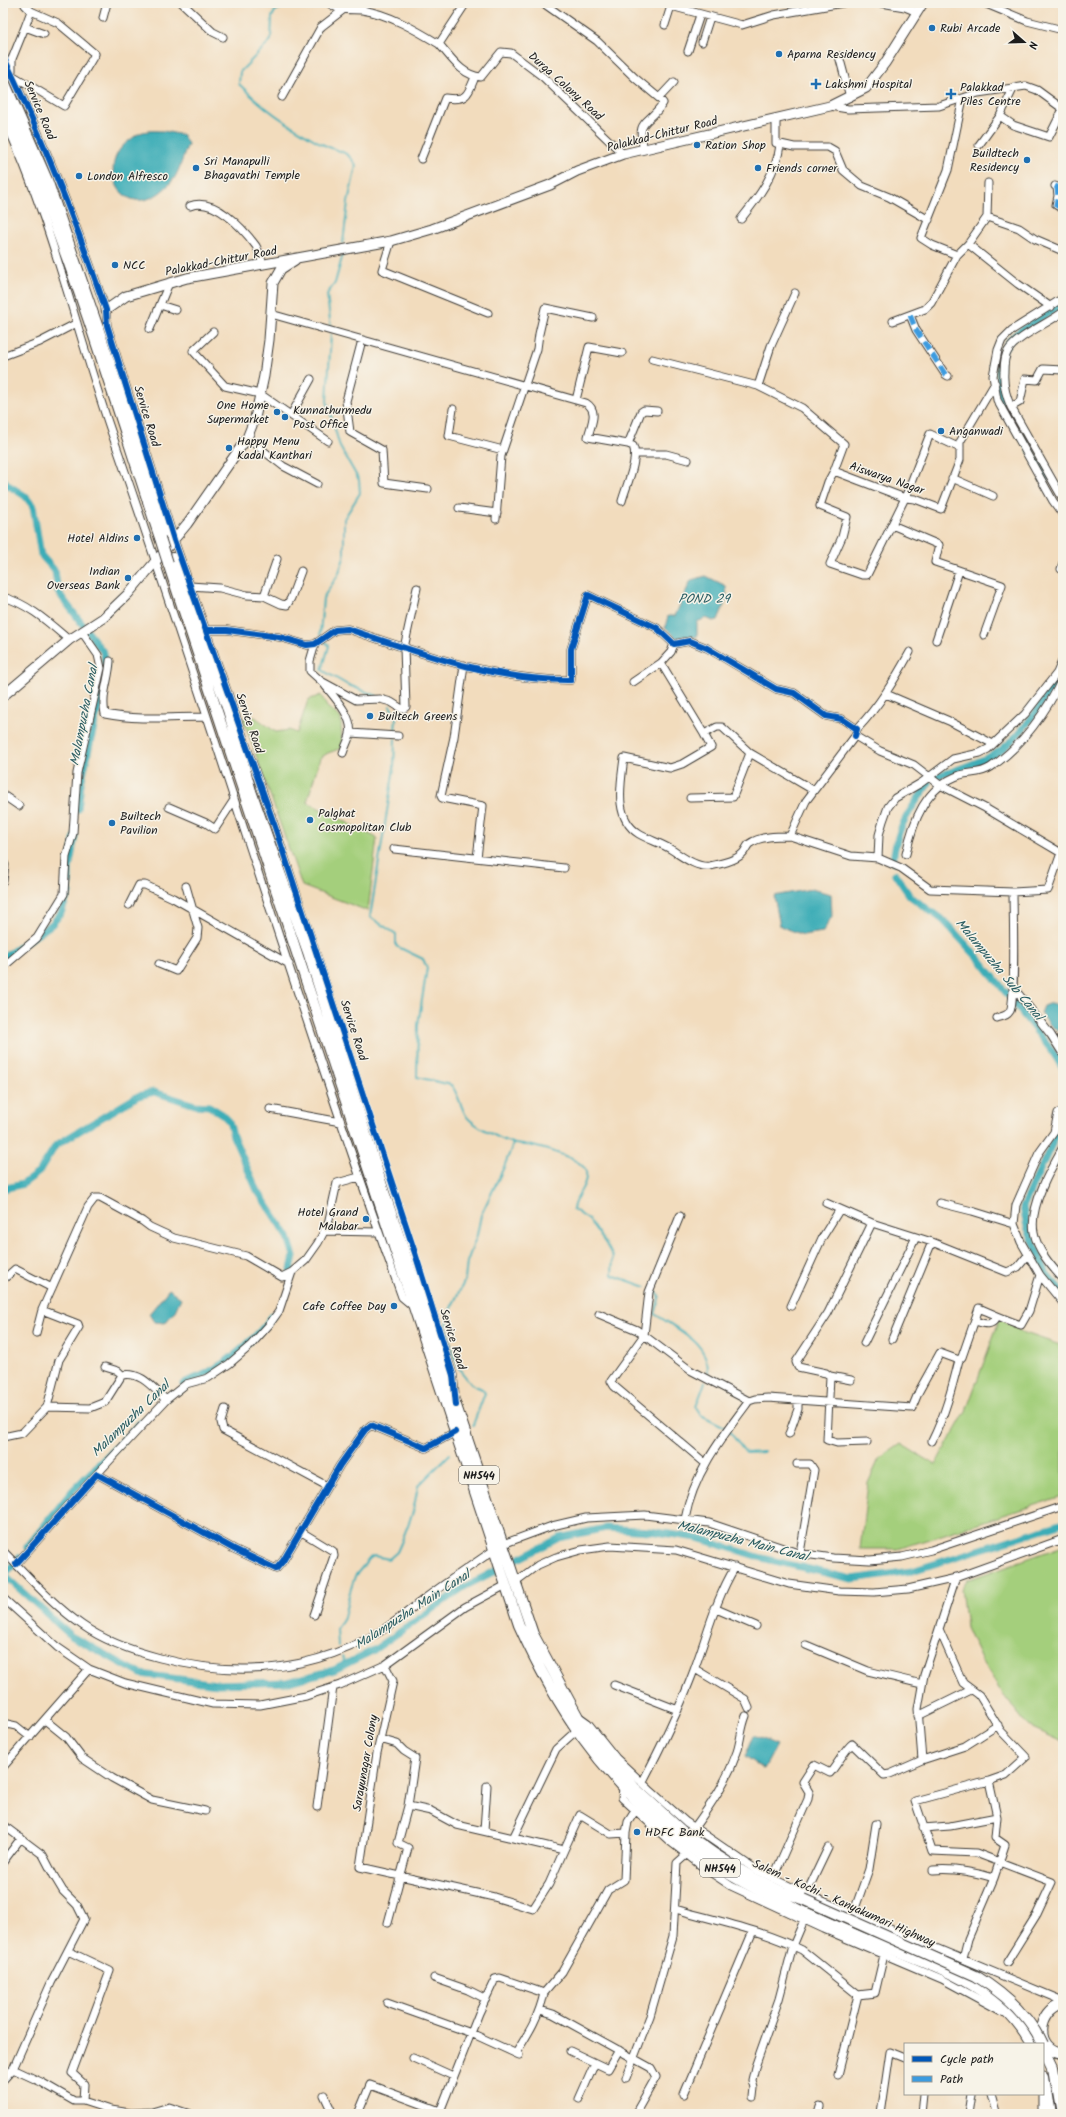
<svg xmlns="http://www.w3.org/2000/svg" width="1066" height="2117" viewBox="0 0 1066 2117" font-family="Kalam,sans-serif">
	<style>
		.green { fill: #a4cf7b; stroke: #60764c }
		.water { fill: #3dadb7; stroke: #2c646a }
		.lines { fill: none; stroke-linecap: round; stroke-linejoin: round }
		.stream { stroke: #3dadb7; stroke-width: 2 }
		.canal { stroke: #3dadb7; stroke-width: 7 }
		.minor-casing { stroke: #3c3934; stroke-width: 9 }
		.major-casing { stroke: #3c3934; stroke-width: 11 }
		.highway-casing { stroke: #3c3934; stroke-width: 12 }
		.minor { stroke: #fff; stroke-width: 7 }
		.major { stroke: #fff; stroke-width: 9 }
		.highway { stroke: #fff; stroke-width: 10 }
		.highway-bridge-casing { stroke: #3c3934; stroke-width: 12; stroke-linecap: butt }
		.highway-bridge { stroke: #fff; stroke-width: 10 }
		.quiet { stroke: #3c9bdf; stroke-width: 5; stroke-dasharray: 10 5; stroke-linecap: butt }
		.cycleway-casing { stroke: #f7f3e8; stroke-width: 8 }
		.cycleway { stroke: #0057b8; stroke-width: 6 }
		.poi-dot { fill: #1f6fb2; stroke: #f7f3e8; stroke-width: 1.5 }
		.labels { text-anchor: middle; stroke-width: 3; stroke-linejoin: round; paint-order: stroke }
		.shield { fill: #f7f3e8; stroke: #5e5c59; stroke-width: 1 }
		.shield-label { font-size: 11px; font-weight: bold; fill: #1c1c1c }
		.poi-label { font-size: 12px; fill: #1c1c1c; stroke: #f7f3e8; text-anchor: start }
		.street-label { font-size: 12px; fill: #1c1c1c; stroke: #f7f3e8 }
		.water-label { font-size: 13px; font-style: italic; fill: #2b5d62; stroke: #f7f3e8 }
	</style>
	<rect width="100%" height="100%" fill="#f7f3e8"/>
	<filter id="ink" filterUnits="userSpaceOnUse"><feTurbulence type="fractalNoise" baseFrequency=".025" numOctaves="2"/><feDisplacementMap in="SourceGraphic" scale="8" xChannelSelector="R" yChannelSelector="G"/><feConvolveMatrix kernelMatrix="1 2 1 2 8 2 1 2 1" color-interpolation-filters="sRGB"/></filter>
	<filter id="wash" filterUnits="userSpaceOnUse"><feTurbulence type="fractalNoise" baseFrequency=".012" numOctaves="4" result="noise"/><feDisplacementMap in="SourceGraphic" scale="16" xChannelSelector="R" yChannelSelector="G"/><feGaussianBlur stdDeviation="0.9" result="paint"/><feColorMatrix in="noise" values="0 0 0 0 0 0 0 0 0 0 0 0 0 0 0 0 0 1.4 0 .05"/><feComposite in="paint" operator="in"/></filter>
	<g filter="url(#wash)">
		<rect width="100%" height="100%" fill="#f2dcbd"/>
		<path class="green" d="M321 695 327 707 341 718 342 748 328 753 320 758 307 802 377 838 368 911 302 886 243 718 255 717 276 732 289 730 297 733 308 700Z
			M1000 1318 1022 1332 1063 1346V1496L898 1549H860L868 1483 879 1459 901 1444 935 1465 966 1411Z
			M1063 1546V1742L1028 1726 1003 1695 982 1662 966 1627 961 1589 967 1580Z"/>
		<path class="water" d="M164 131 183 135 188 144C184 153 179 173 173 180 128 234 90 166 130 140 134 137 138 133 143 132 149 130 157 131 164 131Z
			M706 576 726 586 727 598 718 620 713 621 706 618 697 622V637L684 636 677 639 665 627 668 616H675L691 580Z
			M811 889 831 894 832 916 823 932 803 935 780 926 774 896Z
			M1051 1003 1061 1006 1063 1005V1034L1051 1026 1040 1013 1043 1006Z
			M169 1289 181 1298 175 1311 165 1323 154 1322 149 1314Z
			M754 1735 777 1745 764 1769 745 1756Z"/>
		<g class="lines">
			<path class="stream" d="M291 3 275 11 272 17 271 40 240 72 239 84C254 99 270 112 287 123 299 130 312 139 324 145 339 152 348 150 356 166L348 202 343 243
				M331 329 327 294 335 283 343 254
				M320 635 323 598 338 575 344 558V519L360 493 359 480 340 447 327 401 331 334
				M324 640 329 646 322 670 346 684 377 696
				M390 706 396 718 395 732
				M395 739 394 768 370 917 396 934V946L423 959 427 968 418 1025 417 1077 451 1085C459 1094 460 1107 467 1117 473 1125 502 1140 512 1143 519 1146 526 1144 533 1146 545 1149 584 1159 586 1172 588 1186 574 1197 573 1209L589 1220 606 1244 613 1257 612 1275 646 1287
				M652 1289 660 1295 655 1314C678 1330 710 1342 708 1374
				M705 1382 696 1407 701 1415 727 1428
				M473 1425 485 1393 482 1389 471 1384 460 1370 452 1352 447 1327 448 1314 465 1280 467 1262 477 1235 481 1215 504 1167 513 1144
				M729 1431 746 1453 764 1452
				M338 1646 337 1629 344 1617 349 1595 355 1576 370 1558 374 1556 389 1559 397 1552 401 1543 413 1512 418 1486 450 1454
				M342 1656 346 1664"/>
			<path class="canal" d="M1047 478 1004 405C999 393 999 385 999 372 998 331 1037 324 1063 304
				M3 479 8 485 25 496 33 506 41 555 55 571 58 592 104 653 106 670
				M936 777C952 771 989 760 1001 750 1026 731 1043 701 1059 675
				M78 809 81 783 104 683
				M893 862C896 827 910 810 929 783
				M895 874 910 896 944 921 981 961 1052 1051 1063 1069
				M3 958 52 924 61 913 69 892V869L75 836
				M1063 1113 1059 1129 1023 1207 1027 1227 1047 1274 1063 1293
				M3 1189 23 1184 39 1172 56 1145 138 1096 154 1092 195 1105 209 1106 222 1114 229 1121 233 1136 257 1190 288 1237 294 1256 289 1278
				M183 1384C190 1379 198 1378 205 1374 232 1360 255 1339 273 1315
				M27 1547 72 1491 140 1423
				M3 1574 71 1636 141 1674 217 1684 288 1682 334 1670 374 1650 464 1587 559 1538 606 1528 649 1531 697 1538 762 1558 852 1579 912 1571 1063 1523
				M5 1575 19 1558"/>
		</g>
	</g>
	<g filter="url(#ink)">
		<g class="lines">
			<defs>
				<path id="minor" d="M182 3 213 32 223 37
					M329 3C339 12 350 9 362 10 389 14 416 30 439 44
					M466 3 439 44C451 57 461 75 481 77L501 52 511 53 543 77 623 154
					M543 3 597 41 635 78 659 98 663 103C649 125 635 118 644 149
					M669 3 671 6 742 25 774 15 843 3
					M881 3 905 7 917 12
					M984 3 1027 21 1063 30
					M103 18 107 3
					M665 25 671 6
					M25 27 31 11
					M702 42 710 17
					M688 51 700 15
					M3 56C43 138 76 223 106 310L107 325 174 540 275 827 453 1375 455 1393
					M839 56 850 97
					M12 71V59L25 27 44 34
					M12 75 64 106 95 54 58 23 31 11 25 5 26 3
					M1014 87 1000 116 1013 125 1049 137 1063 109
					M282 97 321 27 343 10
					M659 98 674 82
					M830 106 848 109 939 106 978 93 1026 86 1037 90 1063 109
					M3 117C51 217 75 327 111 431 211 718 299 1010 402 1297L414 1307
					M776 119V143L794 147H828L835 151 843 170 862 186 889 197 929 220
					M979 145 1000 116
					M421 159 445 98C467 101 467 96 475 77
					M1055 186 1057 187 1058 196 1056 205 1063 209
					M190 206C214 197 242 227 256 246 259 251 261 258 263 264
					M987 217 988 183
					M741 219C758 198 777 172 780 145
					M391 241 382 270 488 313
					M968 244 1018 284 1051 307
					M957 255 932 245 921 238 948 170 963 98
					M1063 298 1012 330 1002 340 998 350 993 376 997 400 1053 501 1063 515
					M160 305 176 310
					M1063 312C1049 323 1017 336 1008 351 1004 357 1004 365 1004 372 1003 385 1006 396 1011 407L1063 499
					M271 314 586 403C599 411 591 424 588 437L628 444 633 446C639 459 626 486 622 501
					M910 315 916 330 945 374 948 376
					M893 321 925 309 931 303 957 255 968 244 987 217 1019 228 1035 239 1063 251
					M150 329 169 283
					M213 332 193 351 225 386 260 394 328 441
					M362 340 346 401 350 432 382 450 384 483 428 489
					M3 356 40 342 77 323
					M652 359 758 386 802 408 844 444 834 471 905 498 915 499 941 509 960 460V442L995 383
					M758 386 771 346 795 293
					M576 400 589 347 622 353
					M1011 407 1020 402 1025 379 1037 380 1043 369 1063 370
					M453 409 449 436 503 450
					M291 415 311 379
					M247 438 283 466 317 484
					M628 444 641 412 644 410 657 411
					M635 454H666L688 460
					M834 471 828 482 820 506 847 517 842 537 830 564 862 575H867L905 498 930 434 960 448
					M952 478 993 496
					M459 508 497 513
					M496 519 501 456 537 349 539 334 545 308 593 318
					M892 525 939 545 935 562 1002 585 984 635
					M1061 569 1063 563
					M190 586 220 588 247 595 264 596 281 604 287 605 291 598 301 571
					M264 596 277 559
					M3 597C29 604 49 623 69 640
					M206 630H227L279 637 307 645 315 644 335 630 348 629C420 653 494 681 571 680V649L588 595 657 628 674 644 690 641 707 648 776 689 794 693 826 716 842 719 857 729 855 736
					M936 640 959 571
					M315 644 310 661V671L321 681 356 700 380 699 391 702 402 709 406 707 404 648 417 588
					M674 644 671 652 661 663 704 734 717 727H722L750 753 813 790
					M110 661C109 680 101 695 105 714 139 721 172 717 206 717
					M464 665 454 737 441 796 442 798 483 806 477 858
					M633 682 661 663
					M324 684C333 696 354 717 350 734 349 740 345 746 343 753
					M886 694 949 721 993 744
					M857 729C879 706 894 681 910 652
					M350 733 398 736
					M704 734 711 747 682 764 670 768 624 758C621 783 613 818 639 834 649 840 661 843 672 850 683 857 697 868 710 866 720 864 735 861 742 854 745 852 746 847 749 844 760 836 777 836 790 836L806 801 855 736 880 751 914 765 940 785 985 808 1063 854
					M3 795 19 806
					M690 798 733 797 750 753
					M169 807 206 823 215 829 234 800
					M790 836 851 856 878 858 901 868 930 889 1013 892
					M394 849 564 868
					M906 854C913 821 925 787 960 775 971 772 981 774 991 767 1022 746 1048 710 1063 677
					M878 858 879 835 883 821 888 807 895 798 921 783 953 759 980 753 988 749 1025 714 1057 673 1063 659
					M3 860 5 865 3 881
					M129 905 139 885H145L173 898 289 964
					M159 964 176 971 197 938 198 928 186 886
					M3 967 37 938 64 894 66 857 73 833 77 773 101 668 98 655 82 632
					M1013 987 1051 1035 1063 1054
					M997 1018C1003 1016 1007 1016 1010 1011 1016 1000 1013 910 1013 892L1048 890 1061 853
					M270 1109 341 1122
					M1058 1113 1054 1132 1039 1153 1016 1205 1014 1224 1021 1242 1040 1275 1063 1303
					M1063 1147C1051 1168 1029 1207 1034 1232 1037 1250 1051 1266 1063 1279
					M826 1203 872 1223 932 1242 1007 1272 1018 1267 1028 1255
					M940 1203 972 1211 1014 1224
					M680 1216 649 1292 644 1335 611 1381 614 1386 705 1463
					M324 1231 378 1232
					M3 1277 5 1278 15 1269 52 1288
					M791 1306 822 1238 840 1209
					M599 1314 637 1330 690 1370 749 1401
					M975 1321C985 1324 991 1327 997 1317
					M36 1333 42 1310 88 1207 95 1198H100L142 1221 150 1227 174 1238 246 1256 282 1277 292 1272
					M892 1339 932 1242
					M864 1343 916 1237
					M105 1367 118 1371 122 1375
					M830 1376 851 1380
					M47 1407 90 1408 105 1402 122 1375C141 1371 153 1388 166 1400
					M225 1409 221 1422 223 1430 327 1486
					M789 1434 798 1409V1400
					M3 1437 22 1433 47 1407 59 1360 79 1327 78 1324 42 1310
					M932 1441C945 1415 952 1388 959 1360L962 1357 979 1308C993 1314 1006 1320 1021 1325L1029 1311 1040 1275
					M867 1442 837 1443 827 1440 830 1376 826 1373 798 1367 796 1362 828 1313 872 1223
					M797 1464H810L814 1470 800 1553
					M97 1474 166 1400 186 1384 208 1378 229 1364 250 1346 269 1325 279 1311 292 1272 306 1260 318 1243 328 1224 337 1183 359 1177
					M685 1519C693 1474 722 1437 749 1401L755 1399 768 1398 912 1408 919 1391 940 1353 959 1360
					M300 1531 333 1551 334 1556 314 1615
					M503 1544 552 1526 586 1518 645 1515 709 1523 798 1553 833 1558 870 1560 902 1557 931 1550 1063 1506
					M3 1551C29 1577 53 1605 82 1625 106 1642 133 1651 160 1658 237 1678 312 1672 381 1631 395 1623 407 1612 420 1602 444 1584 469 1567 494 1550
					M16 1564 97 1474 234 1549 276 1569 283 1561 340 1465 365 1430 371 1425 426 1448 455 1432
					M515 1582 538 1565 556 1557 581 1550 610 1546 676 1550 789 1584 839 1591 874 1592 908 1589 952 1579 1063 1539
					M3 1598 57 1647 89 1669 125 1683 213 1704 260 1705 306 1696 340 1685 385 1665 465 1607 506 1585
					M714 1608 756 1626
					M806 1645 868 1671 922 1684
					M385 1665 393 1681 377 1753 360 1867 494 1897 533 1909 549 1884 564 1850
					M695 1669 745 1699 749 1708
					M614 1685 678 1710
					M918 1716 971 1690
					M581 1718 588 1723 616 1758 650 1790 686 1822 756 1870 806 1894 1063 2001
					M45 1720 66 1737 82 1758 112 1778 152 1800 205 1811
					M3 1727 7 1724 16 1726 30 1737
					M380 1739 397 1744 404 1751 415 1758 408 1806
					M922 1760 918 1709 924 1675 939 1629
					M3 1767 89 1669
					M989 1781 915 1801 932 1851 976 1853 1052 1882 1037 1914 1007 1962
					M642 1783C660 1749 677 1714 691 1678 706 1640 714 1602 735 1567
					M623 1788 622 1798 668 1840 704 1868 731 1886 824 1929 942 1979 1003 2012
					M317 1807 333 1687
					M3 1825 43 1855 54 1876 63 1891 77 1905 84 1919 51 1983 13 2069 41 2082 74 2101H83L111 2110 131 2113 152 2112 169 2107 190 2114
					M694 1828C712 1803 727 1781 737 1752 741 1740 741 1728 746 1716
					M923 1828 950 1826 997 1817
					M484 1830 487 1786
					M626 1833 628 1822 635 1811
					M3 1862 21 1838
					M933 1870C954 1868 974 1872 994 1878L1005 1845 995 1838 997 1817 989 1781 1006 1775 1026 1757 1001 1731 979 1695 963 1683 939 1629 956 1577
					M773 1878 808 1799 809 1792 803 1782 814 1765 830 1773C837 1765 846 1748 852 1744L884 1775 890 1774 922 1760 965 1746 998 1725
					M806 1894 828 1848
					M675 1909C717 1921 762 1930 802 1950L858 1995 875 1993 884 1955
					M853 1914 869 1869 876 1824
					M388 1923 408 1848 398 1843 408 1806 431 1811 457 1825 513 1838 556 1749 577 1730
					M68 1951 110 1971 72 2073 84 2084 83 2101
					M963 1959 968 1939 994 1878
					M434 1978 468 1990 486 1999
					M387 2003 471 2033 519 2055
					M540 2010 553 2014 651 2068 656 2077 635 2114
					M570 2051 608 2069 619 2050
					M516 2053C528 2034 539 2017 544 1993
					M413 2058 453 2076
					M838 2075 858 1995
					M626 2078 650 2016 673 1936 677 1863 686 1855
					M3 2080 13 2069
					M684 2094 753 1931
					M991 2094 996 2112
					M324 2095 333 2114
					M753 2097 754 2088 752 2080 755 2067 779 1999 793 1946 804 1920
					M579 2099 595 2063
					M358 2114 370 2085 440 2111
					M439 2114 479 2013 495 1979 500 1978 544 1993 562 1972 608 1890 624 1880 626 1833 611 1834 580 1815 564 1850 513 1838
					M818 2114 820 2107
					M881 2114 890 2052 905 2058
					M921 2114 923 2094
					M969 2114 972 2094
					M1042 2114V2096"/>
				<path id="major" d="M106 310 126 296 187 278 391 241 432 229 550 185 577 171 623 154 830 106 866 88 885 63 923 3
					M3 696 69 640 103 618 128 594 187 524 247 438 255 418 264 376 269 340 273 283 281 269 295 260"/>
				<path id="highway" d="M3 79 47 180 98 328 166 536
					M3 100C68 241 111 391 160 538
					M173 558 228 710 251 791 308 952 385 1195 533 1634 578 1717 592 1737 635 1788 681 1830 716 1855 752 1877 783 1892 803 1899
					M168 563 519 1625C556 1707 600 1773 670 1831 692 1850 716 1868 743 1882 781 1902 821 1920 861 1937 923 1963 996 1980 1031 2044
					M1063 2003C1036 2011 1032 2050 1063 2053
					M1043 2046 1053 2067 1061 2114
					M1043 2075 1049 2114"/>
			</defs>
			<use href="#minor" class="minor-casing"/>
			<use href="#major" class="major-casing"/>
			<use href="#highway" class="highway-casing"/>
			<use href="#minor" class="minor"/>
			<use href="#major" class="major"/>
			<use href="#highway" class="highway"/>
			<defs>
				<path id="highway-bridge" d="M160 538 168 563
					M803 1899 976 1976C1003 1993 1029 2015 1042 2044"/>
			</defs>
			<use href="#highway-bridge" class="highway-bridge-casing"/>
			<use href="#highway-bridge" class="highway-bridge"/>
			<path class="quiet" d="M1055 186 1057 187 1058 196 1056 205 1063 209
				M910 315 916 330 945 374 948 376"/>
			<defs>
				<path id="cycleway" d="M3 56C43 138 76 223 106 310L107 325 174 540 275 827 415 1253 453 1375 456 1405
					M206 630H227L279 637 307 645 315 644 335 630 348 629C420 653 494 681 571 680V649L588 595 657 628 674 644 690 641 707 648 776 689 794 693 826 716 842 719 857 729 855 736
					M16 1564 97 1474 234 1549 276 1569 283 1561 340 1465 365 1430 371 1425 426 1448 455 1432"/>
			</defs>
			<use href="#cycleway" class="cycleway-casing"/>
			<use href="#cycleway" class="cycleway"/>
		</g>
	</g>
	<g class="poi-dot">
		<circle cx="932" cy="28" r="4"/>
		<circle cx="779" cy="54" r="4"/>
		<path d="M814 78h4v4h4v4h-4v4h-4v-4h-4v-4h4z"/>
		<path d="M949 88h4v4h4v4h-4v4h-4v-4h-4v-4h4z"/>
		<circle cx="697" cy="145" r="4"/>
		<circle cx="1027" cy="160" r="4"/>
		<circle cx="196" cy="168" r="4"/>
		<circle cx="758" cy="168" r="4"/>
		<circle cx="79" cy="176" r="4"/>
		<circle cx="115" cy="265" r="4"/>
		<circle cx="277" cy="412" r="4"/>
		<circle cx="285" cy="417" r="4"/>
		<circle cx="941" cy="431" r="4"/>
		<circle cx="229" cy="448" r="4"/>
		<circle cx="137" cy="538" r="4"/>
		<circle cx="128" cy="578" r="4"/>
		<circle cx="370" cy="716" r="4"/>
		<circle cx="310" cy="820" r="4"/>
		<circle cx="112" cy="823" r="4"/>
		<circle cx="366" cy="1219" r="4"/>
		<circle cx="394" cy="1306" r="4"/>
		<circle cx="637" cy="1832" r="4"/>
	</g>
	<g class="labels">
		<g class="shield">
			<rect x="459" y="1466" width="40" height="18" rx="3"/>
			<rect x="700" y="1859" width="40" height="18" rx="3"/>
		</g>
		<g class="shield-label">
			<text x="479" y="1479">NH544</text>
			<text x="720" y="1872">NH544</text>
		</g>
		<g class="poi-label">
			<text x="940" y="32">Rubi Arcade</text>
			<text x="787" y="58">Aparna Residency</text>
			<text x="825" y="88">Lakshmi Hospital</text>
			<text x="960" y="91">Palakkad<tspan x="960" dy="14">Piles Centre</tspan></text>
			<text x="705" y="149">Ration Shop</text>
			<text x="1019" y="157" text-anchor="end">Buildtech<tspan x="1019" dy="14">Residency</tspan></text>
			<text x="204" y="165">Sri Manapulli<tspan x="204" dy="14">Bhagavathi Temple</tspan></text>
			<text x="766" y="172">Friends corner</text>
			<text x="87" y="180">London Alfresco</text>
			<text x="123" y="269">NCC</text>
			<text x="269" y="409" text-anchor="end">One Home<tspan x="269" dy="14">Supermarket</tspan></text>
			<text x="293" y="414">Kunnathurmedu<tspan x="293" dy="14">Post Office</tspan></text>
			<text x="949" y="435">Anganwadi</text>
			<text x="237" y="445">Happy Menu<tspan x="237" dy="14">Kadal Kanthari</tspan></text>
			<text x="129" y="542" text-anchor="end">Hotel Aldins</text>
			<text x="120" y="575" text-anchor="end">Indian<tspan x="120" dy="14">Overseas Bank</tspan></text>
			<text x="378" y="720">Builtech Greens</text>
			<text x="318" y="817">Palghat<tspan x="318" dy="14">Cosmopolitan Club</tspan></text>
			<text x="120" y="820">Builtech<tspan x="120" dy="14">Pavilion</tspan></text>
			<text x="358" y="1216" text-anchor="end">Hotel Grand<tspan x="358" dy="14">Malabar</tspan></text>
			<text x="386" y="1310" text-anchor="end">Cafe Coffee Day</text>
			<text x="645" y="1836">HDFC Bank</text>
		</g>
		<g class="street-label">
			<text transform="translate(566 86) rotate(42)" y="4">Durga Colony Road</text>
			<text transform="translate(40 110) rotate(67)" y="4">Service Road</text>
			<text transform="translate(662 134) rotate(-14)" y="4">Palakkad-Chittur Road</text>
			<text transform="translate(221 261) rotate(-11)" y="4">Palakkad-Chittur Road</text>
			<text transform="translate(147 416) rotate(73)" y="4">Service Road</text>
			<text transform="translate(887 478) rotate(19)" y="4">Aiswarya Nagar</text>
			<text transform="translate(250 723) rotate(71)" y="4">Service Road</text>
			<text transform="translate(354 1030) rotate(72)" y="4">Service Road</text>
			<text transform="translate(453 1339) rotate(73)" y="4">Service Road</text>
			<text transform="translate(365 1763) rotate(-80)" y="4">Sarayunagar Colony</text>
			<text transform="translate(844 1903) rotate(24)" y="4">Salem - Kochi - Kanyakumari Highway</text>
		</g>
		<g class="water-label">
			<text x="704" y="603">POND 29</text>
			<text transform="translate(83 715) rotate(-79)" y="5">Malampuzha Canal</text>
			<text transform="translate(1000 969) rotate(50)" y="5">Malampuzha Sub Canal</text>
			<text transform="translate(130 1418) rotate(-44)" y="5">Malampuzha Canal</text>
			<text transform="translate(743 1540) rotate(14)" y="5">Malampuzha Main Canal</text>
			<text transform="translate(412 1609) rotate(-33)" y="5">Malampuzha Main Canal</text>
		</g>
	</g>
	<rect width="1066" height="2117" fill="none" stroke="#f7f3e8" stroke-width="16"/>
	<rect x="904" y="2043" width="140" height="52" fill="#f7f3e8" stroke="#9f9d96"/>
	<rect x="912" y="2056" width="20" height="6" fill="#0057b8" stroke="#9f9d96"/>
	<text x="940" y="2063" font-size="12" fill="#1c1c1c">Cycle path</text>
	<rect x="912" y="2076" width="20" height="6" fill="#3c9bdf" stroke="#9f9d96"/>
	<text x="940" y="2083" font-size="12" fill="#1c1c1c">Path</text>
	<g transform="translate(1024 42) rotate(110)" stroke="#f7f3e8" stroke-width="3" paint-order="stroke">
	<path d="M0-3L7 15L0 10L-7 15Z" fill="#1c1c1c"/>
	<text y="-6" font-size="11" font-weight="bold" text-anchor="middle" fill="#1c1c1c">N</text>
	</g>
</svg>
